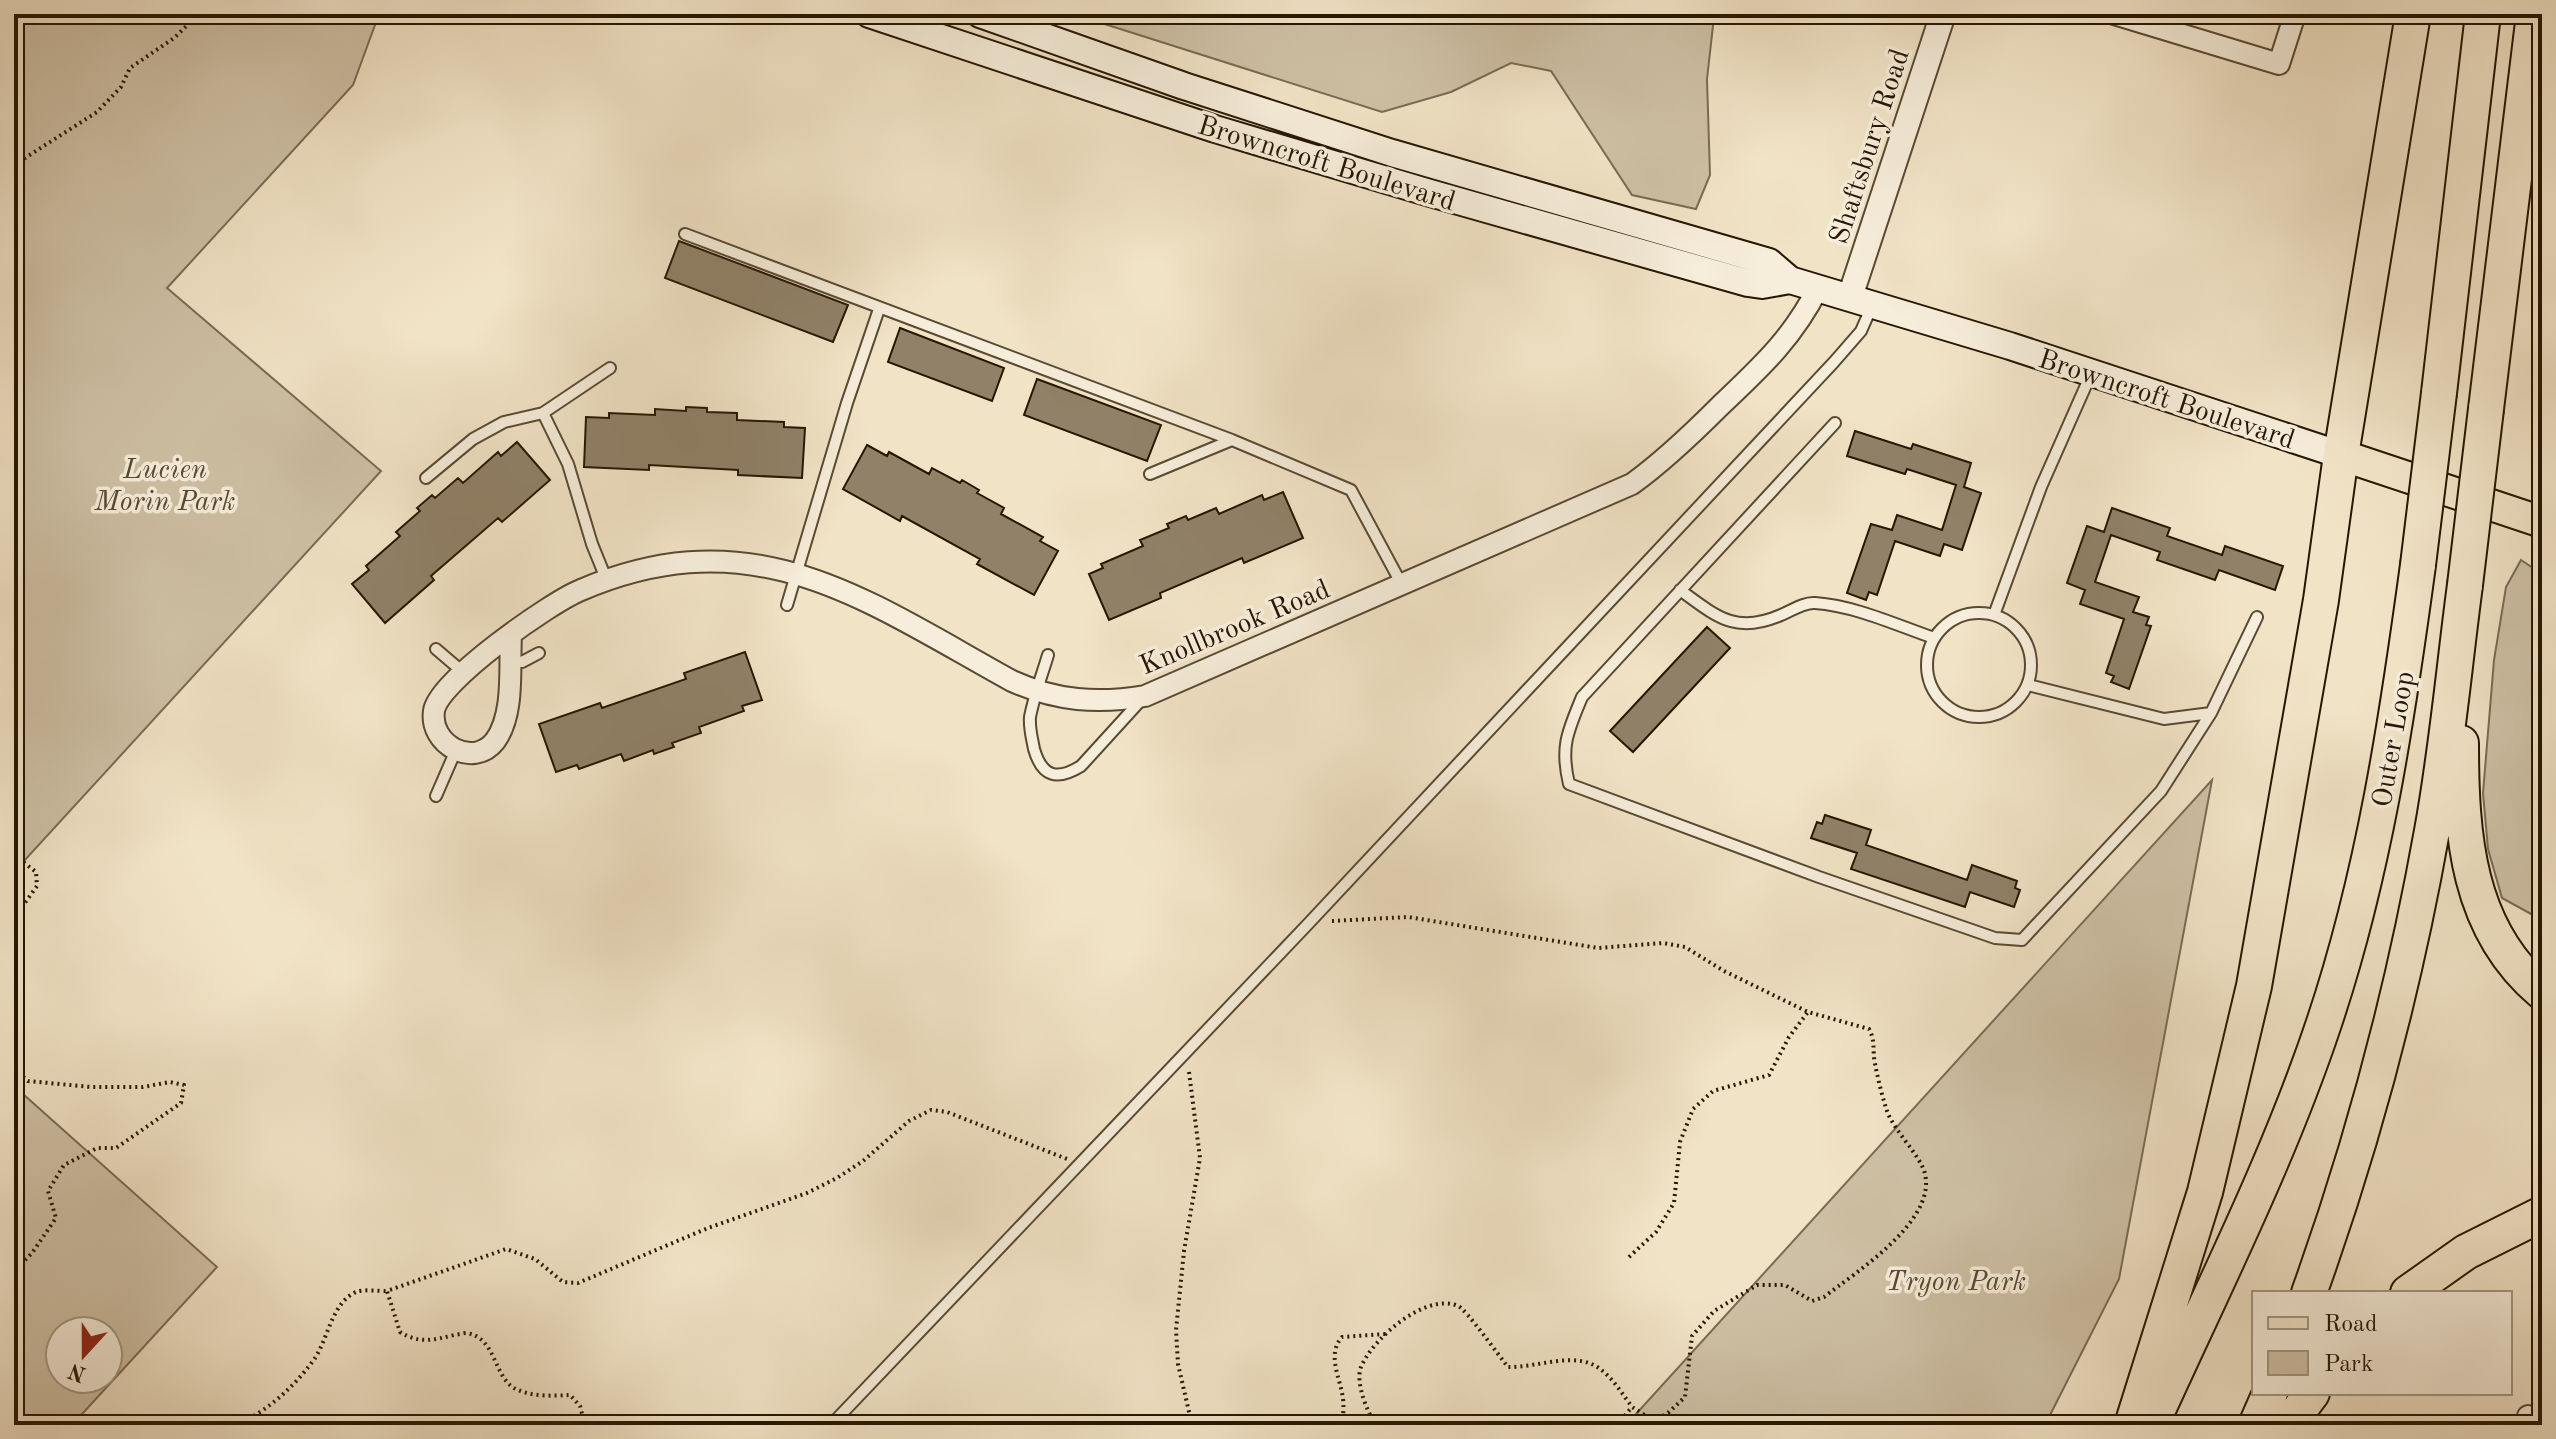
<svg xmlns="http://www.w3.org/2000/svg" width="2556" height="1439" viewBox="0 0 2556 1439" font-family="'Old Standard TT',serif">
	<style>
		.green { fill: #cec0a5; stroke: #7a6b54; stroke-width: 2; fill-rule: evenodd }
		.building { fill: #908168; stroke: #261602; stroke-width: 2 }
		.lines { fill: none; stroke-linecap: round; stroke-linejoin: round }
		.service-casing { stroke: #594933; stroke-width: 14 }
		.minor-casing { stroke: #594933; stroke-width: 24 }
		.tertiary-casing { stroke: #594933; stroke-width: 28 }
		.secondary-casing { stroke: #261602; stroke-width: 30 }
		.primary-casing { stroke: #261602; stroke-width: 34 }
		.motorway-casing { stroke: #261602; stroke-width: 38 }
		.path { stroke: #261602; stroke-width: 4; stroke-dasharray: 2 4; stroke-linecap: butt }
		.service { stroke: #f6edda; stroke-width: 10 }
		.minor { stroke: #f6edda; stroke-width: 20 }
		.tertiary { stroke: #f6edda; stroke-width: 24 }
		.secondary { stroke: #f6edda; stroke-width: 26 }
		.primary { stroke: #f1e3c6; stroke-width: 30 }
		.motorway { stroke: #f1e3c6; stroke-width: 34 }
		.motorway-bridge-casing { stroke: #261602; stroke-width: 38; stroke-linecap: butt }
		.motorway-bridge { stroke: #f1e3c6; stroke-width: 34 }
		.labels { text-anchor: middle; stroke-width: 7; stroke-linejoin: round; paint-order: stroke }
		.street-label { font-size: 28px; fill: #261602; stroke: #f6edda }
		.park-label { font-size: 28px; font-style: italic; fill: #584933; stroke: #f6edda }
	</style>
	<rect width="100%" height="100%" fill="#f1e3c6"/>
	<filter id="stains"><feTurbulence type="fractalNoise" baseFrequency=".0025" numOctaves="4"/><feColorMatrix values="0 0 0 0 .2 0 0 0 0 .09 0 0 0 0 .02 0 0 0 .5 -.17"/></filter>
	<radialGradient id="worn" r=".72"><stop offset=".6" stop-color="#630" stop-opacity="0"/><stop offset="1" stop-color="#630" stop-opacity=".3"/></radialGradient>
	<path class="green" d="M14 14H379L353 85 167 288 381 471 14 872Z
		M1073 14H1297L1327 22 1339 14H1717L1714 17 1707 79 1710 175 1696 209 1632 195 1551 71 1511 63 1451 92 1382 112Z
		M2521 560 2542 574V920L2502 898 2488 849 2483 793 2494 660 2506 587Z
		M2212 780 2119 1279 2045 1425H1626Z
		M14 1086 217 1267 72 1425H14ZM108 1331V1379H60V1331Z"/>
	<path class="building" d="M679 241 848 305 833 342 665 278Z
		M900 328 1004 368 992 401 888 362Z
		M1037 379 1161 425 1147 461 1024 415Z
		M686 407 707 408V412L737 413V420L784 422V427L805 428 802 478 738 475V470L649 465V470L584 467 586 417 609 418V413L655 415V409L686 411Z
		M1855 431 1911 449 1913 444 1971 463 1964 487 1981 493 1962 550 1944 544 1940 556 1895 541 1877 595 1869 592 1866 600 1847 593 1871 524 1892 530 1897 515 1942 530 1956 485 1907 469 1905 474 1847 456Z
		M517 442 550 480 502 522 498 518 431 576 434 580 385 623 352 584 369 570 366 566 400 536 396 532 420 511 417 508 432 495 435 498 458 478 463 483 498 452 501 456Z
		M867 445 887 456 889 452 929 474 932 468 960 483 962 480 979 490 977 493 1004 508 1001 514 1043 537 1040 541 1058 551 1034 595 977 564 980 559 902 516 900 521 843 489Z
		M1283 492 1303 538 1244 563 1242 558 1160 593 1161 598 1109 620 1089 574 1103 568 1101 564 1143 546 1140 540 1169 528 1167 524 1186 516 1188 520 1216 508 1219 514 1262 495 1264 500Z
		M2112 508 2170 528 2167 536 2222 555 2225 546 2283 566 2275 590 2219 570 2215 580 2157 560 2160 552 2111 535 2095 582 2139 597 2133 612 2149 617 2146 625 2151 626 2129 689 2111 682 2114 676 2106 673 2124 619 2080 604 2085 590 2067 583 2087 526 2104 532Z
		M1707 627 1730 648 1633 752 1610 731Z
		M745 652 762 700 742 706 744 711 699 727 701 733 672 743 674 747 654 754 653 750 624 761 621 754 579 769 577 765 556 772 539 724 600 703 602 708 686 679 684 673Z
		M1825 815 1871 830 1866 845 1967 880 1972 865 2017 881 2015 888 2020 890 2014 907 1970 892 1965 907 1851 869 1857 853 1811 838 1817 822 1822 824Z"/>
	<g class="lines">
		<defs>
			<path id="service" d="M685 234 1232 440 1351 490 1402 585
				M1835 423 1582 697C1568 731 1560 746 1569 784L1819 877 1995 938 2022 940 2161 791 2211 713
				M1150 474 1232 440
				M426 478 473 439 504 422 543 413
				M607 581 592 544 568 464 543 413 610 368
				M1680 590C1716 616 1735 635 1781 615 1791 611 1804 602 1815 603 1856 606 1896 625 1934 638
				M787 605 847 403 879 309
				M1927 665a52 52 0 1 1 104 0a52 52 0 1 1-104 0Z
				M1994 615 2041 487 2091 374
				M436 649 464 673
				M1048 655C1042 675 1034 696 1030 717 1029 728 1032 738 1034 749 1042 777 1057 781 1081 766L1143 698
				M509 661 522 662 539 653
				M2028 685 2164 719 2211 713 2257 617
				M436 796 456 750
				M831 1425 1308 924 1834 362 1861 331 1872 306"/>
			<path id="minor" d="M2114 14 2279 64 2295 14
				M511 635C509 667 515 714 495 741 473 769 429 744 434 711 438 681 551 602 581 590 755 516 865 600 1012 681 1056 701 1098 704 1145 696L1632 484C1664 461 1692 434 1720 406 1761 367 1792 339 1818 288
				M2528 1416 2541 1425"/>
			<path id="tertiary" d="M1850 297 1943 14"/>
			<path id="secondary" d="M869 14 1215 129 1423 191 1748 283 1762 285 1790 280
				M980 14 1184 86 1392 153 1769 262 1790 280 2010 346 2341 455"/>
			<path id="primary" d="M2341 455 2542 522"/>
			<path id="motorway" d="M2439 393 2483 14
				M2486 409 2534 14
				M2461 743C2461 835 2467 929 2542 992
				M2309 1293C2363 1143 2404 988 2432 831 2447 750 2454 667 2465 585
				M2408 1293 2466 1252 2542 1214
				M2132 1425 2205 1192 2254 986 2321 600 2341 455 2413 14
				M2151 1425C2211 1292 2278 1161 2324 1023 2374 874 2397 720 2418 565
				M2256 1425 2270 1393
				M2288 1425 2312 1393"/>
		</defs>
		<use href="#service" class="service-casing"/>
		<use href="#minor" class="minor-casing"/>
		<use href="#tertiary" class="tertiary-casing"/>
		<use href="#secondary" class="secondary-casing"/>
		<use href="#primary" class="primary-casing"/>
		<use href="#motorway" class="motorway-casing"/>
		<path class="path" d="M14 165 97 112 121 87 130 68 174 38 199 14
			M14 855 36 872 37 886 14 918
			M1332 921 1408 917 1598 948 1663 943 1685 947 1724 971 1808 1012 1869 1029C1876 1042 1872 1050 1875 1064 1878 1079 1882 1096 1887 1111 1894 1131 1921 1156 1925 1174 1936 1222 1856 1272 1824 1297L1812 1301 1785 1285H1757L1714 1311 1692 1336 1685 1397 1669 1412 1653 1422
			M14 1069 28 1081 91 1087H143L170 1082 184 1085 181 1103 116 1148H97L64 1165 48 1191 56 1218 32 1253 14 1271
			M1189 1072 1200 1158 1184 1251 1176 1330 1178 1364 1192 1425
			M1629 1257 1656 1232 1674 1203 1680 1142 1693 1109 1713 1091 1769 1075 1789 1037 1808 1012
			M238 1425C270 1408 291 1390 313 1361 328 1341 331 1303 356 1292 364 1289 378 1291 387 1291
			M585 1425 580 1406 570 1395C552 1396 530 1397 514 1388 493 1375 496 1337 466 1333 464 1333 456 1335 454 1335 434 1340 419 1344 400 1332L387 1291 506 1249 535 1259 563 1282 578 1283 708 1228 807 1193 837 1178 863 1161 909 1121 931 1110 947 1112 1067 1159
			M1342 1425C1343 1417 1344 1408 1343 1399 1341 1379 1326 1355 1342 1337L1385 1334
			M1376 1425C1367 1412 1355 1382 1361 1367 1373 1338 1426 1292 1458 1306 1466 1309 1499 1356 1508 1367 1537 1368 1576 1350 1600 1369 1613 1378 1623 1395 1632 1407
			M1617 1425 1632 1407 1660 1425"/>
		<use href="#service" class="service"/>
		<use href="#minor" class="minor"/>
		<use href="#tertiary" class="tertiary"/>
		<use href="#secondary" class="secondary"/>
		<use href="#primary" class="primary"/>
		<use href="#motorway" class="motorway"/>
		<defs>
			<path id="motorway-bridge" d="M2418 565 2439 393
				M2465 585 2486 409"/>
		</defs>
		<use href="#motorway-bridge" class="motorway-bridge-casing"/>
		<use href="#motorway-bridge" class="motorway-bridge"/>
	</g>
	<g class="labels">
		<g class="street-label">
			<text transform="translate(1868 146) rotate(-72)" y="10">Shaftsbury Road</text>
			<text transform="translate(1327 162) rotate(17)" y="10">Browncroft Boulevard</text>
			<text transform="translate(2167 398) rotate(18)" y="10">Browncroft Boulevard</text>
			<text transform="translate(1234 626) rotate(-23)" y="10">Knollbrook Road</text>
			<text transform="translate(2392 739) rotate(-80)" y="10">Outer Loop</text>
		</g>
		<g class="park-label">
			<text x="165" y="478">Lucien<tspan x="165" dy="32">Morin Park</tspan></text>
			<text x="1956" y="1290">Tryon Park</text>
		</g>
	</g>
	<rect width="2556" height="1439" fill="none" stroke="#f1e3c6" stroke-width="48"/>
	<rect x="16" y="16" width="2524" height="1407" fill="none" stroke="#261602" stroke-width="4"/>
	<rect x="24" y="24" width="2508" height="1391" fill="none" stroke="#261602" stroke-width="2"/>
	<rect x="2252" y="1291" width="260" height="104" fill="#f6edda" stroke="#a39784" stroke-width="2"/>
	<rect x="2268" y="1317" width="40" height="12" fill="#f1e3c6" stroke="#a39784" stroke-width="2"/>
	<text x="2324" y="1331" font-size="24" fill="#261602">Road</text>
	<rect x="2268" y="1351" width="40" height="24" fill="#cec0a5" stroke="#a39784" stroke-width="2"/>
	<text x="2324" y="1371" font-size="24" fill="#261602">Park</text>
	<g transform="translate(84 1355) rotate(201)"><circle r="38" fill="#f6edda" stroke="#a39784" stroke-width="2"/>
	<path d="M0-6L14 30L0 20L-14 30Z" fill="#8f2418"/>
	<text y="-12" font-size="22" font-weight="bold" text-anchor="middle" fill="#261602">N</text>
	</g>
	<rect width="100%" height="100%" filter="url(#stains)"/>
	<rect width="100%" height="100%" fill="url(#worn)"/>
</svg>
